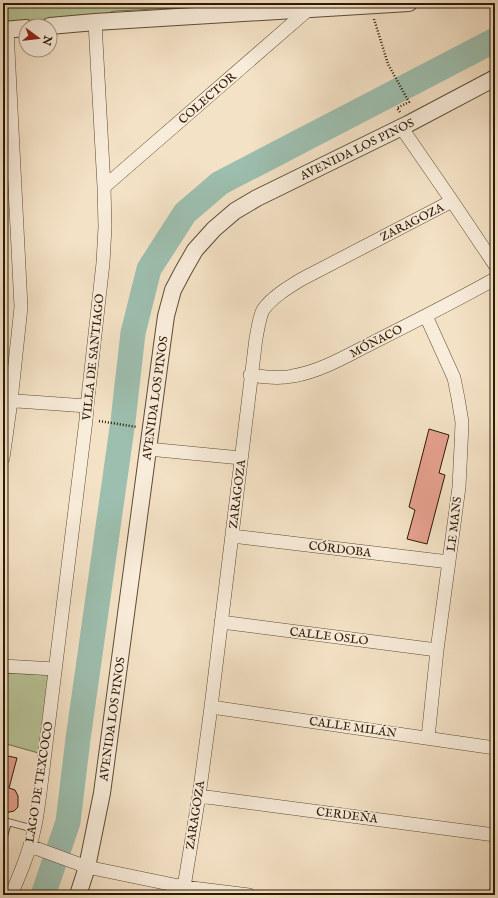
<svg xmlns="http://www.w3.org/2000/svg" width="498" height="898" viewBox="0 0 498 898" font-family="'IM FELL English',serif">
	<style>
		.green { fill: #b8c497; stroke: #726f4d }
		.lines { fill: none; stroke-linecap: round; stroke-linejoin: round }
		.river { stroke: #9dbfaf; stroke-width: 25 }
		.building { fill: #e6a18f; stroke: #2c1a03 }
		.service-casing { stroke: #5e4c34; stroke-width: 8 }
		.minor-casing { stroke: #5e4c34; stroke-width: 14 }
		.tertiary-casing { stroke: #5e4c34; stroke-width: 18 }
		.path { stroke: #2c1a03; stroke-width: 2.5; stroke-dasharray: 1 2; stroke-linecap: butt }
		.service { stroke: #f8ecda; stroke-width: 6 }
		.minor { stroke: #f8ecda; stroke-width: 13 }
		.tertiary { stroke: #f8ecda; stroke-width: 16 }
		.labels { text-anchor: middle; stroke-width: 3.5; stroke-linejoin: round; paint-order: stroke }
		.street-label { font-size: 12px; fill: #2c1a03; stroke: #f8ecda }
	</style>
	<rect width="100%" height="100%" fill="#f4e2c6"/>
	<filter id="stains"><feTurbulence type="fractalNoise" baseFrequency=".005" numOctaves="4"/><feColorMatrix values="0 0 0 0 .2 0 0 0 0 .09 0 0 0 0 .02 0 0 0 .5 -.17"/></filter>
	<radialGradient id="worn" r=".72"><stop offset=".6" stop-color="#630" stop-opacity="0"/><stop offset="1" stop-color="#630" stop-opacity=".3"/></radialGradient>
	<path class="green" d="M3 3H282L115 11 96 16 3 22Z
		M3 673 57 675 49 756 3 743Z"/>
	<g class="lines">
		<path class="river" d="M43 895 68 822 78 739 123 421 133 333 149 269 185 213 220 183 495 40"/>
	</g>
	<path class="building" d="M429 429 449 435 439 473 445 475 427 544 407 539 415 510 409 507Z
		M3 755 17 758 9 788 15 790 18 796V807L14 811 5 813 3 812Z"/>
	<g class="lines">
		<defs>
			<path id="service" d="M3 840 8 822 34 829"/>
			<path id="minor" d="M401 127 452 201 495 265
				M104 187 309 9
				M426 316 454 378 458 398 462 422 461 446 459 487 437 650 428 738
				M250 375C264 377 279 379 293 376 322 371 348 355 374 342 414 322 455 301 495 279
				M3 400 87 406
				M148 449 241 458
				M3 458 11 401 21 307 7 30
				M232 536 449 562
				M221 622 437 650
				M3 666 55 669
				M211 707 495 748
				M199 796 495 835
				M30 846 87 867 184 887 249 895
				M11 895C20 874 29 853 34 830 37 818 38 806 40 793L86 420 87 406 103 263 105 227 104 187 95 22
				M181 895 184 887 199 796 211 707 256 338C258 329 259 318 263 310 272 297 289 287 302 279L452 201
				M495 895V893"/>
			<path id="tertiary" d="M50 26 95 22 409 3
				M3 30 26 28
				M78 895 87 867 102 793 162 345 166 316 173 290 183 271 195 250 214 229 235 211 257 198 408 124 495 78"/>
		</defs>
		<use href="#service" class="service-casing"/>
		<use href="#minor" class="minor-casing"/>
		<use href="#tertiary" class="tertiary-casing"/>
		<path class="path" d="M374 19 388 64 409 102 397 108 400 112
			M99 421 137 427"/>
		<use href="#service" class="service"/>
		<use href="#minor" class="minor"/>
		<use href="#tertiary" class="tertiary"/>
	</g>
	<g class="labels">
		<g class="street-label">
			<text transform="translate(207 98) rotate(-41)" y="4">COLECTOR</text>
			<text transform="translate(357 149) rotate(-26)" y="4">AVENIDA LOS PINOS</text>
			<text transform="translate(412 222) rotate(-27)" y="4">ZARAGOZA</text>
			<text transform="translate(376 341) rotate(-27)" y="4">MÓNACO</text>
			<text transform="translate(93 357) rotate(-84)" y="4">VILLA DE SANTIAGO</text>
			<text transform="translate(155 398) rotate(-82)" y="4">AVENIDA LOS PINOS</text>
			<text transform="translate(237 494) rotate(-83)" y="4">ZARAGOZA</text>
			<text transform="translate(454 524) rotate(-83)" y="4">LE MANS</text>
			<text transform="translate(340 549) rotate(7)" y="4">CÓRDOBA</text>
			<text transform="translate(329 636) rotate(7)" y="4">CALLE OSLO</text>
			<text transform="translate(112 719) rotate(-82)" y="4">AVENIDA LOS PINOS</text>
			<text transform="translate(353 727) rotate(8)" y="4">CALLE MILÁN</text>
			<text transform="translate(39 782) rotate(-81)" y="4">LAGO DE TEXCOCO</text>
			<text transform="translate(195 815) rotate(-81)" y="4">ZARAGOZA</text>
			<text transform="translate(347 815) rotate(7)" y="4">CERDEÑA</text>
		</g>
	</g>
	<rect width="498" height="898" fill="none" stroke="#f4e2c6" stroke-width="16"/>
	<rect x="4" y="4" width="490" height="890" fill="none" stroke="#2c1a03" stroke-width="2"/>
	<rect x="8" y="8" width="482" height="882" fill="none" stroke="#2c1a03"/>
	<g transform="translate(38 38) rotate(105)"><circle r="19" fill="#f8ecda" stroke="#a69884"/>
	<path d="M0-3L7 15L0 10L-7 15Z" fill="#8f2418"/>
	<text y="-6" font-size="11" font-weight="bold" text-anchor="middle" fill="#2c1a03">N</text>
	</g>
	<rect width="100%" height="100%" filter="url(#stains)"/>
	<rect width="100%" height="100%" fill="url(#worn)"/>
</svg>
